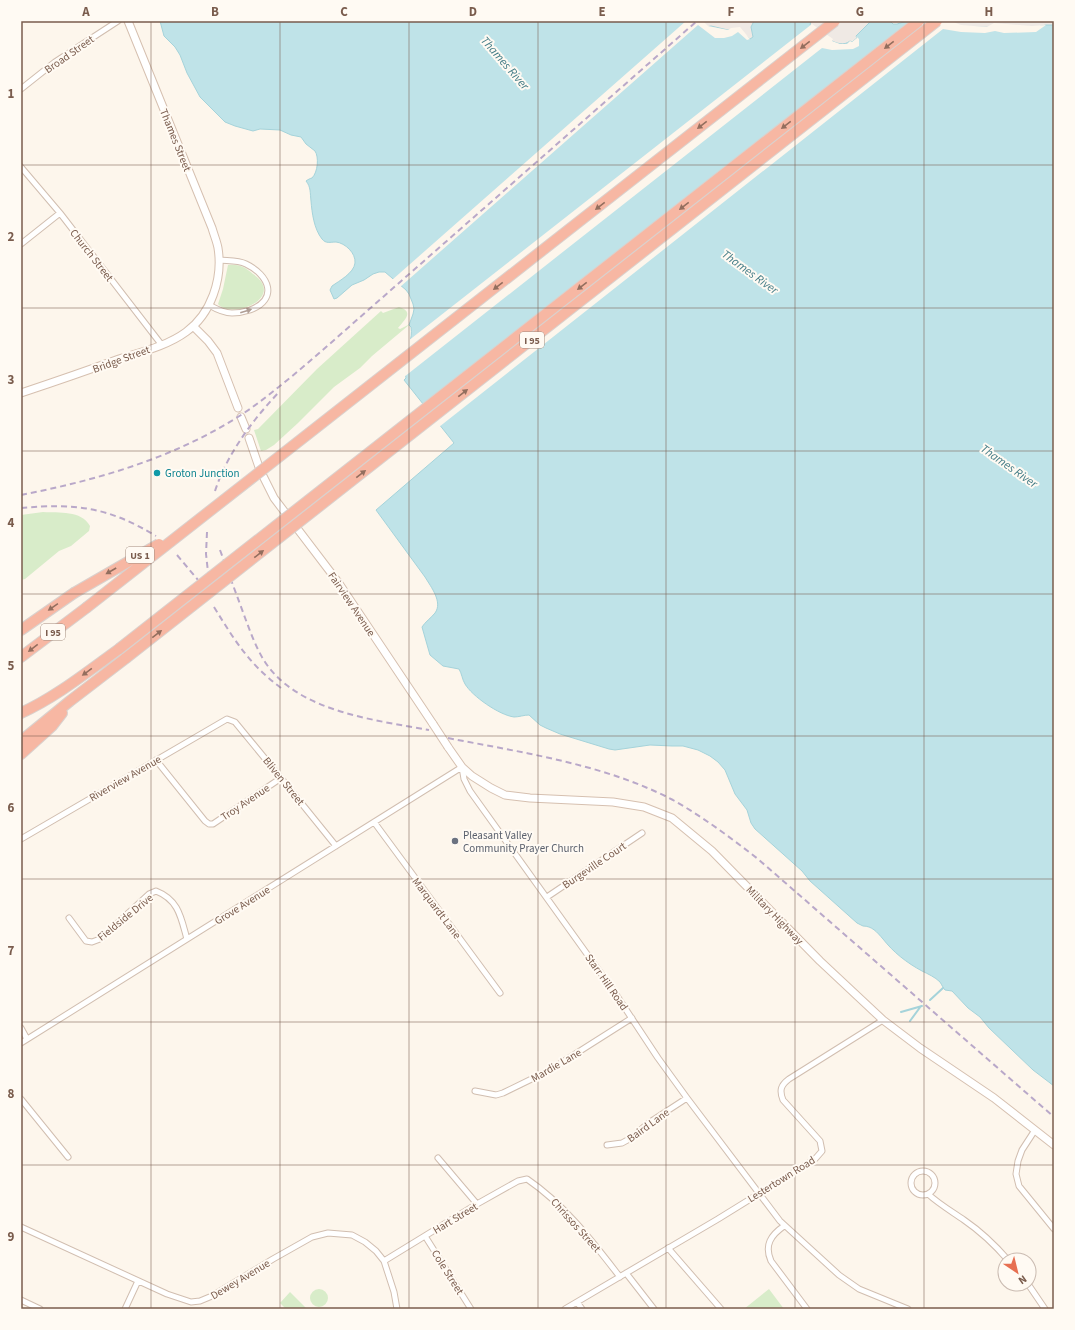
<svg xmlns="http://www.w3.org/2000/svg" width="1075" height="1330" viewBox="0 0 1075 1330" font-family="'Source Sans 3',sans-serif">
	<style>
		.industrial { fill: #efe9e4 }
		.green { fill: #d8ecc9 }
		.water { fill: #bfe3e8; stroke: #a5d3da }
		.pier { fill: #fdf6ec }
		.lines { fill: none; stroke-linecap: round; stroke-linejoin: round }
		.stream { stroke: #a5d3da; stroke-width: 2 }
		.street-casing { stroke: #d1beb0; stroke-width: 7 }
		.secondary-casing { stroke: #d6c0b0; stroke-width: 9 }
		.highway-casing { stroke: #dad1cd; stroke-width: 12 }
		.street { stroke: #fff; stroke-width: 5 }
		.secondary { stroke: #fff; stroke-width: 7 }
		.highway { stroke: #f7b7a3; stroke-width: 10 }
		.rail { stroke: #b9a8c9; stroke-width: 2; stroke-dasharray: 6 4; stroke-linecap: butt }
		.secondary-bridge-casing { stroke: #d6c0b0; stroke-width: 9; stroke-linecap: butt }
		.highway-bridge-casing { stroke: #dad1cd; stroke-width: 12; stroke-linecap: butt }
		.secondary-bridge { stroke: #fff; stroke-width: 7 }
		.highway-bridge { stroke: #f7b7a3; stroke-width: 10 }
		.oneway { fill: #936e5e }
		.oneway2 { fill: #af9d94 }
		.grid { fill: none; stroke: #7a5c4d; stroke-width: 1; stroke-opacity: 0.55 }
		.culture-dot { fill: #0f9aa8; stroke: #fffaf3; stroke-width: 1.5 }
		.worship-dot { fill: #6b7280; stroke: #fffaf3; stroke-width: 1.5 }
		.labels { text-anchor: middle; stroke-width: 4; stroke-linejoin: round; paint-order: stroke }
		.shield { fill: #fffaf3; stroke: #a28b7f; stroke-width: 1 }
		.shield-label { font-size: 10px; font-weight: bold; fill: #7a5c4d }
		.street-label { font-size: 11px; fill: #7a5c4d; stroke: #fffaf3 }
		.culture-label { font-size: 11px; fill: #0d838f; stroke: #fffaf3; text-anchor: start }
		.worship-label { font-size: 11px; fill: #5b616d; stroke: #fffaf3; text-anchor: start }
		.water-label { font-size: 12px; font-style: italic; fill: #437c86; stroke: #fffaf3 }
		.neatline { fill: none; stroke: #7a5c4d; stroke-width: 1.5 }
		.grid-label { font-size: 13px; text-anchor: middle; font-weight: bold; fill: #7a5c4d }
	</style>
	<rect width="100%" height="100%" fill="#fdf6ec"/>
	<path class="industrial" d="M701 21H754L753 23V37L750 39 729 30 716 27 708 28Z
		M811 21H871L856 36 857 38 847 44H840L831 41 810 25Z
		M946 21H1054V25H1046L1033 28 961 27Z"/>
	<path class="green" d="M228 265C239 264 245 267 253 274 287 297 232 321 218 304L223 289Z
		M399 307C415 312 404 320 398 328L400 329 410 324 409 325 372 356 360 368 334 387 298 423 274 445 266 450 261 451 254 430 258 429 317 369 381 311 383 313Z
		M43 512C59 513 81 510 90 526L89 531 71 546 59 551 25 579 21 580V515Z
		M769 1289 784 1309H744Z
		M310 1298a9 9 0 1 1 18 0a9 9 0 1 1-18 0Z
		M290 1292 307 1309H286L280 1303Z"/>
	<path class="water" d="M160 21H701L706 27 711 26 728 30 740 29 750 39 753 37 751 27 754 21H811L810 25C820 32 838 51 850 41L852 42 857 38 856 36 871 21H890L893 24H897L907 21H946L961 27 1033 28 1046 25H1054V1086L1033 1070 989 1028 980 1017 968 1008 952 991 945 990C943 988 942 985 940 982 935 977 928 974 922 971 907 963 893 952 883 939 877 932 872 926 863 926L857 923 810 881 802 871 755 829 751 823 747 810 735 794 725 770 718 762 710 756 698 750 683 746H672L650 745 615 750 609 749 560 734 546 728 540 725 529 715C524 715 519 717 514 717 499 715 472 696 465 684 462 679 462 674 459 669L443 666 430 655 422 627C425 622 431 618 435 613 443 602 431 587 425 577L376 510 454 443 404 380 406 378C405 372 404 365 405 359 407 348 413 339 411 327L409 325 413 314 414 309 413 304 409 294 406 290 385 272H379L373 274 364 280 352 285 337 298 334 299 330 290 332 286C339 281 354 273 355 263 356 253 345 243 336 242 330 242 326 244 322 239 314 229 312 213 311 201 310 193 311 187 306 181 307 180 311 178 312 178 318 172 319 157 315 151L306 144 301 137 291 135 280 130 260 129 253 131 235 126 225 122 200 97 187 73 180 55 175 47 164 36Z"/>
	<path class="pier" d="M686 21H703L708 26 728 30 731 28 740 27 750 39 747 40 738 32 732 36 724 38H715L698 25 400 287 392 280Z
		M910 21H951L961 25 987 27 994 23 1032 26 1046 25 1036 32 1004 33 995 31 985 33 961 32 943 29 439 427 422 405Z
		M812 24 833 39 832 41 840 44H847L850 41 852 42 857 38 856 36 859 39V46L853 49 832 50 822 48 404 377 403 358 408 341Z"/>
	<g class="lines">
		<path class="stream" d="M930 1000 943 988
			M901 1012 922 1006
			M910 1021 921 1006"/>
		<defs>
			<path id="street" d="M21 89 55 62 118 21
				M21 167 60 213 161 344
				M21 244 60 213
				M209 305C216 309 224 313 232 313 238 313 244 312 250 310 279 299 269 275 246 264 238 260 228 261 219 260
				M156 760 205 821 209 824H213L281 778
				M374 822 500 993
				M21 839 227 719 235 722 281 778 336 846
				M547 897 642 833
				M69 918 86 941 92 942 100 939 149 894 156 891C179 900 181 918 187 939
				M21 1028 27 1039
				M21 1043 462 767 464 779 470 791 615 993 658 1058 687 1098 780 1221 839 1275 859 1289 908 1309
				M475 1091 496 1095 503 1093 550 1070 632 1018
				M21 1099 68 1157
				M1035 1130 1022 1150 1018 1161 1016 1174 1019 1186 1054 1229
				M607 1145 622 1143 633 1137 647 1124 687 1098
				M438 1158 477 1204
				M911 1183a12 12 0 1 1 24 0a12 12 0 1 1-24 0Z
				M928 1194C939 1204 951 1211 964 1220 980 1231 995 1245 1008 1260
				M784 1226C771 1235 764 1245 771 1261L807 1309
				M21 1227 167 1294 191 1302 200 1301 212 1296 273 1259 312 1237 328 1233 352 1235 365 1242 376 1251 384 1261 394 1292 397 1309
				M425 1236 471 1309
				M668 1248 721 1309
				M384 1261 477 1204 518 1181 527 1179C565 1205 592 1241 620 1277
				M626 1273 654 1309
				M1028 1284 1045 1309
				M21 1300 40 1309
				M577 1302 582 1309
				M125 1309 138 1281
				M565 1309 718 1219 815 1159 822 1151 820 1141 783 1100C779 1090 781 1085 789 1079L883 1020"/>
			<path id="secondary" d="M193 326 208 341 217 353 238 408
				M21 393C54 382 86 371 119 359 141 352 167 346 186 332 211 314 223 279 218 248 217 242 214 235 212 228L128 21
				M241 417 246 429
				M249 438 260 470 274 498 338 582 433 724
				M448 747 462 767 472 776 491 788 505 795 530 798 613 802 644 807 672 818 712 851 820 961 883 1020 920 1048 994 1098 1054 1145"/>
			<path id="highway" d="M21 630 74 593
				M21 657 86 608
				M21 713C56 697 87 672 119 649
				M21 741 70 701 126 658
				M21 754 52 726 62 713"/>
		</defs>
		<use href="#street" class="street-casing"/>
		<use href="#secondary" class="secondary-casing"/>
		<use href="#highway" class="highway-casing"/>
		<use href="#street" class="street"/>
		<use href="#secondary" class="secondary"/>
		<use href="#highway" class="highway"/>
		<path class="rail" d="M215 491C227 454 252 421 279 392
			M21 495C102 479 181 456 250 409 276 390 301 369 325 348L697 21
			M21 508C76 503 108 507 156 536
			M207 532 206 554 208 572
			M220 550C228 572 236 593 244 615 250 631 256 648 265 662 298 712 375 720 429 730
			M177 555 198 580
			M214 607C235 641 249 664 281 688
			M448 738C524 753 604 764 673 800 703 817 731 838 758 859L1054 1117"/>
		<defs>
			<path id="secondary-bridge" d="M433 724 448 747"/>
			<path id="highway-bridge" d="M74 593 159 544
				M86 608 835 21
				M119 649 919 21
				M126 658 937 21"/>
		</defs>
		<use href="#secondary-bridge" class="secondary-bridge-casing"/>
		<use href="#highway-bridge" class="highway-bridge-casing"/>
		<use href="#secondary-bridge" class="secondary-bridge"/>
		<use href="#highway-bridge" class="highway-bridge"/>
	</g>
	<defs><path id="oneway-solid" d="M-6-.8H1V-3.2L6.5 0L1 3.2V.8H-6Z"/></defs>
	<g class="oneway">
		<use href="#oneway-solid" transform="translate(805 45) rotate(142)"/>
		<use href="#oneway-solid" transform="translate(889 45) rotate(142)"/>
		<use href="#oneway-solid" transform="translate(702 125) rotate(142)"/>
		<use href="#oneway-solid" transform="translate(786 125) rotate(142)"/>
		<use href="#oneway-solid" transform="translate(600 206) rotate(142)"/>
		<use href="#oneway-solid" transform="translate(684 206) rotate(142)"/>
		<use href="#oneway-solid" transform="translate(498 286) rotate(142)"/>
		<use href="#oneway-solid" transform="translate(582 286) rotate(142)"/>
		<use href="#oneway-solid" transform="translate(463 393) rotate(-38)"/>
		<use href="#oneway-solid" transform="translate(361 474) rotate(-38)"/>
		<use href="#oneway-solid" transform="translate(259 554) rotate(-38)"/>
		<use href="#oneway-solid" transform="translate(111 571) rotate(150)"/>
		<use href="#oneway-solid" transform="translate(53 607) rotate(145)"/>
		<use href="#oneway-solid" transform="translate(157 634) rotate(-38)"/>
		<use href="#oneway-solid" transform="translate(33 648) rotate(142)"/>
		<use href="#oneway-solid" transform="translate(87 672) rotate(144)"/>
	</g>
	<use class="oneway2" href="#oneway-solid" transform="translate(246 311) rotate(-17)"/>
	<path class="grid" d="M151 21V1309M280 21V1309M409 21V1309M538 21V1309M666 21V1309M795 21V1309M924 21V1309M21 165H1054M21 308H1054M21 451H1054M21 594H1054M21 736H1054M21 879H1054M21 1022H1054M21 1165H1054"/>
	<circle class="culture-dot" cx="157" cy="473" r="4"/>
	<circle class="worship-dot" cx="455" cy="841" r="4"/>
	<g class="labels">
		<g class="shield">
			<rect x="520" y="332" width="24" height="16" rx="3"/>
			<rect x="126" y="547" width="28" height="16" rx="3"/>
			<rect x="41" y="624" width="24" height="16" rx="3"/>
		</g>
		<g class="shield-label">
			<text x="532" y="344">I 95</text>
			<text x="140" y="559">US 1</text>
			<text x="53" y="636">I 95</text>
		</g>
		<g class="street-label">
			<text transform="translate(69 54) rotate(-35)" y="4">Broad Street</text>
			<text transform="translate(176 140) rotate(68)" y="4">Thames Street</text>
			<text transform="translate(92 255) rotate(52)" y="4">Church Street</text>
			<text transform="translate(121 359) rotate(-20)" y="4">Bridge Street</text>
			<text transform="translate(352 604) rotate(56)" y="4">Fairview Avenue</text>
			<text transform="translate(125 778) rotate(-30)" y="4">Riverview Avenue</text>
			<text transform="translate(284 781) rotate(51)" y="4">Bliven Street</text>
			<text transform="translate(245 802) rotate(-34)" y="4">Troy Avenue</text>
			<text transform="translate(594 865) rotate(-34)" y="4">Burgeville Court</text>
			<text transform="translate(242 905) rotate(-32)" y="4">Grove Avenue</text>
			<text transform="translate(437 908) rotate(53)" y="4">Marquardt Lane</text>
			<text transform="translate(775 915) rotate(46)" y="4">Military Highway</text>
			<text transform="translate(125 917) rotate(-39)" y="4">Fieldside Drive</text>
			<text transform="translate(607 982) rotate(55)" y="4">Starr Hill Road</text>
			<text transform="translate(556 1065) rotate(-30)" y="4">Mardie Lane</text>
			<text transform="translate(648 1125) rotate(-36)" y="4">Baird Lane</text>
			<text transform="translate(781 1179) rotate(-32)" y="4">Lestertown Road</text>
			<text transform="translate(455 1218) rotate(-31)" y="4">Hart Street</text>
			<text transform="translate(576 1225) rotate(48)" y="4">Chrissos Street</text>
			<text transform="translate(448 1272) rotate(58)" y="4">Cole Street</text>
			<text transform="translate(240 1279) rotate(-31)" y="4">Dewey Avenue</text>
		</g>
		<g class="culture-label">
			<text x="165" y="477">Groton Junction</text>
		</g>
		<g class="worship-label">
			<text x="463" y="839">Pleasant Valley<tspan x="463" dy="13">Community Prayer Church</tspan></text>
		</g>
		<g class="water-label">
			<text transform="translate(505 63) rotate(49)" y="4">Thames River</text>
			<text transform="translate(750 272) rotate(36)" y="4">Thames River</text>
			<text transform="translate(1009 466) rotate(35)" y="4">Thames River</text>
		</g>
	</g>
	<rect width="1075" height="1330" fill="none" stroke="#fffaf3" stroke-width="44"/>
	<g transform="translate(1017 1272) rotate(145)"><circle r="19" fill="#fffaf3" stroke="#cabbb1"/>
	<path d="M0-3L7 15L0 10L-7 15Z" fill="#e76f51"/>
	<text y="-6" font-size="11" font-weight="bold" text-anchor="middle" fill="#7a5c4d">N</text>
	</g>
	<rect x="22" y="22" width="1031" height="1286" class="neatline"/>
	<g class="grid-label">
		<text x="86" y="16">A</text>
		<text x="215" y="16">B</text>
		<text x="344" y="16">C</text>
		<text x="473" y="16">D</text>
		<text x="602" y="16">E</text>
		<text x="731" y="16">F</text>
		<text x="860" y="16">G</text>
		<text x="989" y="16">H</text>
		<text x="11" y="98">1</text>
		<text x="11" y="241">2</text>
		<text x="11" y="384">3</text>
		<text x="11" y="527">4</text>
		<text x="11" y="670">5</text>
		<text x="11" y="812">6</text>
		<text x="11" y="955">7</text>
		<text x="11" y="1098">8</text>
		<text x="11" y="1241">9</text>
	</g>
</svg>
